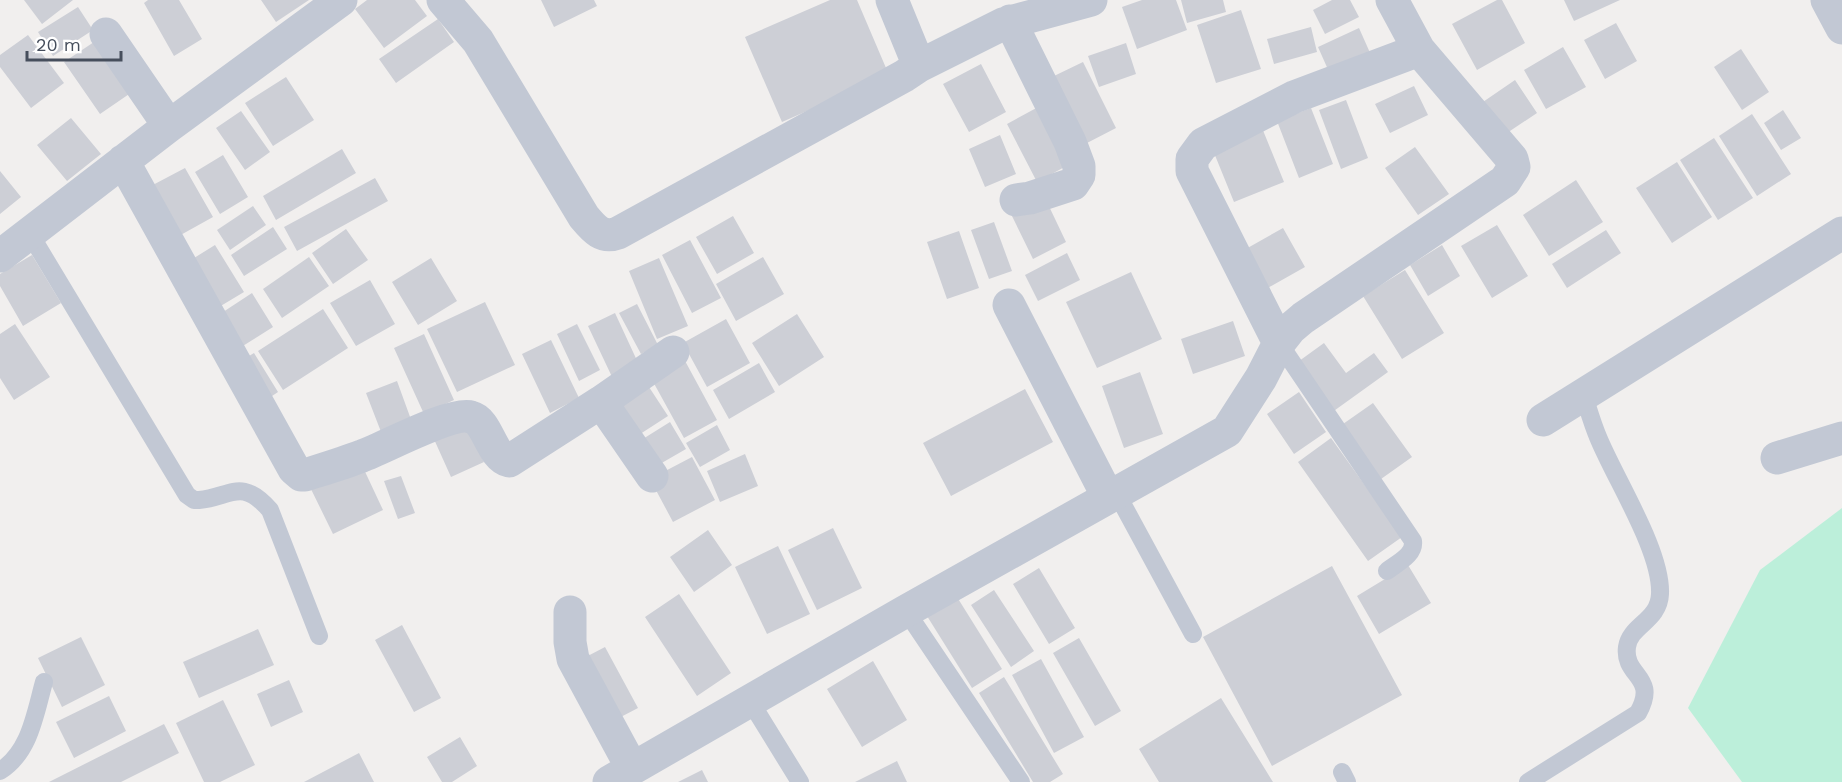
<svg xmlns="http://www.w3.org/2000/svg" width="1842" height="782" viewBox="0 0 1842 782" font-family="'Work Sans',sans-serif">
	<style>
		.green { fill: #bcefda }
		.building { fill: #cdcfd6 }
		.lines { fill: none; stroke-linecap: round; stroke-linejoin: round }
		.lane { stroke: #c2c8d4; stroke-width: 18 }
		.street { stroke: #c2c8d4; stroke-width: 33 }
	</style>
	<rect width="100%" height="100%" fill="#f1efee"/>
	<path class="green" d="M1842 508V782H1742L1688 708 1760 570Z"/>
	<path class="building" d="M24 0H73L42 24Z
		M148 0H179L202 39 174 56 144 3Z
		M261 0H309L276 22Z
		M367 0H415L427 16 384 48 355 9Z
		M541 0H594L597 6 554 27Z
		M830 0H857L889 75 782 122 745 37Z
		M1142 0H1176L1187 30 1137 49 1122 7Z
		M1181 0H1223L1226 12 1187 23Z
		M1332 0H1350L1359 17 1325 34 1313 10Z
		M1497 0H1502L1525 43 1477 70 1452 24Z
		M1564 0H1620L1574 21Z
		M78 7 93 30 53 56 38 32Z
		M1241 10 1261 69 1216 83 1197 25Z
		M438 19 454 42 396 83 379 59Z
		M1616 23 1637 61 1605 79 1584 40Z
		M1311 27 1317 52 1274 64 1267 39Z
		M1359 28 1371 55 1330 74 1318 47Z
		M28 35 64 83 31 108 0 67V55Z
		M100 38 135 90 100 114 64 62Z
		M1126 43 1136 74 1099 87 1088 56Z
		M1563 47 1586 87 1546 109 1524 70Z
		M1741 49 1769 92 1742 110 1714 67Z
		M1083 62 1116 128 1087 143 1054 76Z
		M981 64 1006 112 969 132 943 84Z
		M286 77 314 120 273 146 245 103Z
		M1515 80 1537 113 1501 137 1480 104Z
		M1414 86 1428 115 1390 133 1375 104Z
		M1346 100 1368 158 1341 169 1319 110Z
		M1040 106 1070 164 1037 182 1007 124Z
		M1311 108 1333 164 1299 178 1277 121Z
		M1783 110 1801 138 1781 150 1764 123Z
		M241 111 270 152 245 170 216 128Z
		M1752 114 1791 174 1757 196 1719 136Z
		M71 118 101 154 67 181 37 145Z
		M1260 123 1284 182 1234 202 1210 143Z
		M1000 135 1016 174 985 187 969 149Z
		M1714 138 1753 198 1718 220 1680 160Z
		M1415 147 1449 194 1418 215 1385 168Z
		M342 149 356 173 276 220 263 196Z
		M223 155 248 197 220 214 195 172Z
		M1677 162 1712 217 1672 243 1636 188Z
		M185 168 213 217 177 237 149 187Z
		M0 171 21 197 0 214Z
		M375 178 388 201 297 251 284 227Z
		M1576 180 1603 222 1549 256 1523 215Z
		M1046 200 1066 242 1033 259 1012 216Z
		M253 206 266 225 230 250 217 230Z
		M733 216 754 253 717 274 696 237Z
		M994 222 1012 271 989 279 971 230Z
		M1497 225 1528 276 1492 298 1461 246Z
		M273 227 287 249 244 276 231 255Z
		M1283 228 1305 267 1266 289 1244 250Z
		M346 229 368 260 333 284 312 253Z
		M1606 230 1621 253 1567 288 1552 264Z
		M959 231 979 288 947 299 927 242Z
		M690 240 721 298 692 313 662 255Z
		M215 245 244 292 214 310 186 263Z
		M1442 245 1460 276 1428 296 1410 265Z
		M1067 253 1080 280 1038 301 1025 275Z
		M32 255 61 303 23 326 0 286V274Z
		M309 257 329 286 282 318 263 289Z
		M763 257 784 294 736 321 716 284Z
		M431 258 457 301 418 325 392 282Z
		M659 258 688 326 657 339 629 271Z
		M1405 270 1444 333 1402 359 1363 296Z
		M1131 272 1162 339 1097 368 1066 302Z
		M370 280 395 324 356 346 330 303Z
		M252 293 273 327 238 349 217 316Z
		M485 302 515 365 457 392 427 329Z
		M637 304 658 345 641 354 619 313Z
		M323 309 348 348 283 390 258 351Z
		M615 313 640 367 613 379 588 326Z
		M797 314 824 357 779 386 752 343Z
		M726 319 750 363 707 387 683 343Z
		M1233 321 1245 356 1193 374 1181 339Z
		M15 324 50 377 14 400 0 378V334Z
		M577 324 600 370 579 381 557 334Z
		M424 334 454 400 424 414 394 348Z
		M551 340 579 398 550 413 522 354Z
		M1324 343 1346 373 1374 353 1388 372 1331 413 1295 364Z
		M254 353 278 392 263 402 239 362Z
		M684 359 717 420 684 438 651 378Z
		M759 363 775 392 729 419 713 390Z
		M1140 372 1163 434 1124 448 1102 386Z
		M397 381 413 425 383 437 366 393Z
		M647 384 668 416 634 438 613 406Z
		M1025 389 1053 442 951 496 923 443Z
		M1299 392 1326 432 1294 454 1267 414Z
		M1373 403 1412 457 1381 479 1343 424Z
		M465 422 484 462 451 477 433 437Z
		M670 422 686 449 653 468 638 442Z
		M717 425 730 450 700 467 686 443Z
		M1331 438 1402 537 1368 561 1298 462Z
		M745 454 758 486 720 502 707 471Z
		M692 457 715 500 673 522 650 479Z
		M360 461 383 510 333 534 309 485Z
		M401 476 415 513 398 519 384 481Z
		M833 528 862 588 817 610 788 550Z
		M708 530 732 565 694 592 670 557Z
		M778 546 810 614 767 634 735 567Z
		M1408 565 1431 603 1379 634 1357 596Z
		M1332 566 1402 695 1272 766 1203 637Z
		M1039 568 1075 628 1049 644 1013 584Z
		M952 589 1002 669 972 688 922 608Z
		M994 590 1034 651 1011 667 971 605Z
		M679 594 731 673 697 696 645 617Z
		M402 625 441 698 414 712 375 640Z
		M258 629 274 665 199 698 183 662Z
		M81 637 105 685 62 707 38 658Z
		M1079 638 1121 711 1095 726 1053 653Z
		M605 647 638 708 615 720 582 659Z
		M1041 659 1084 737 1054 753 1012 675Z
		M873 661 907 720 862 747 827 689Z
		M1004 677 1063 774 1050 782H1033L979 693Z
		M289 680 303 712 271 727 257 694Z
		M109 696 126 731 74 758 56 722Z
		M1221 698 1273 782H1159L1139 749Z
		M223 700 255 765 220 782H204L176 723Z
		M164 724 179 753 121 782H49Z
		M460 737 477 766 452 782H442L427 757Z
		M359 753 374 782H304Z
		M897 761 907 782H855Z
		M702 770 708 782H678Z"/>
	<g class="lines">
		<path class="lane" d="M30 234 187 495 194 500H199C231 497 241 477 270 510L319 636
			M1279 343 1413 541C1415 555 1397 563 1387 571
			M1116 492 1193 634
			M906 611 1021 782
			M750 701 800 782
			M0 771C30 752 35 714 44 682
			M1342 772 1347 782
			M1528 782 1638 713C1659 676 1623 677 1627 647 1630 625 1659 621 1660 594 1662 551 1615 479 1598 437 1592 423 1588 408 1583 393"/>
		<path class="street" d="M443 0 478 41 584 217C594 229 602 239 618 233L904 76 919 66
			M892 0 919 66 1003 24 1091 0
			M1827 0 1842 28
			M1010 21 1070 142 1079 166V175L1073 184 1030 198 1016 200
			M106 34 169 126
			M123 161 294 469 301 475H305C324 469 344 463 362 456 384 448 452 411 471 417 488 421 491 457 509 461L601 402 673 352
			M0 256 169 126 341 0
			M1009 305 1108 497
			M1279 343 1192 171V159L1203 144 1294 97 1419 50 1392 0
			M601 402 652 476
			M1543 420 1842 233
			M1777 458 1842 438
			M570 612V642L573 659 632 768
			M609 782 906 611 1227 431 1261 378 1279 343 1290 329 1303 318 1505 181 1514 167 1512 159 1419 50"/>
	</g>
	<path d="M27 51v9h94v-9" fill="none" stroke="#464e5c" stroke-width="3"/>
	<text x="36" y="51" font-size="18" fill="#464e5c" stroke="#ffffff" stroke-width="4.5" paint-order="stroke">20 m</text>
</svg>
